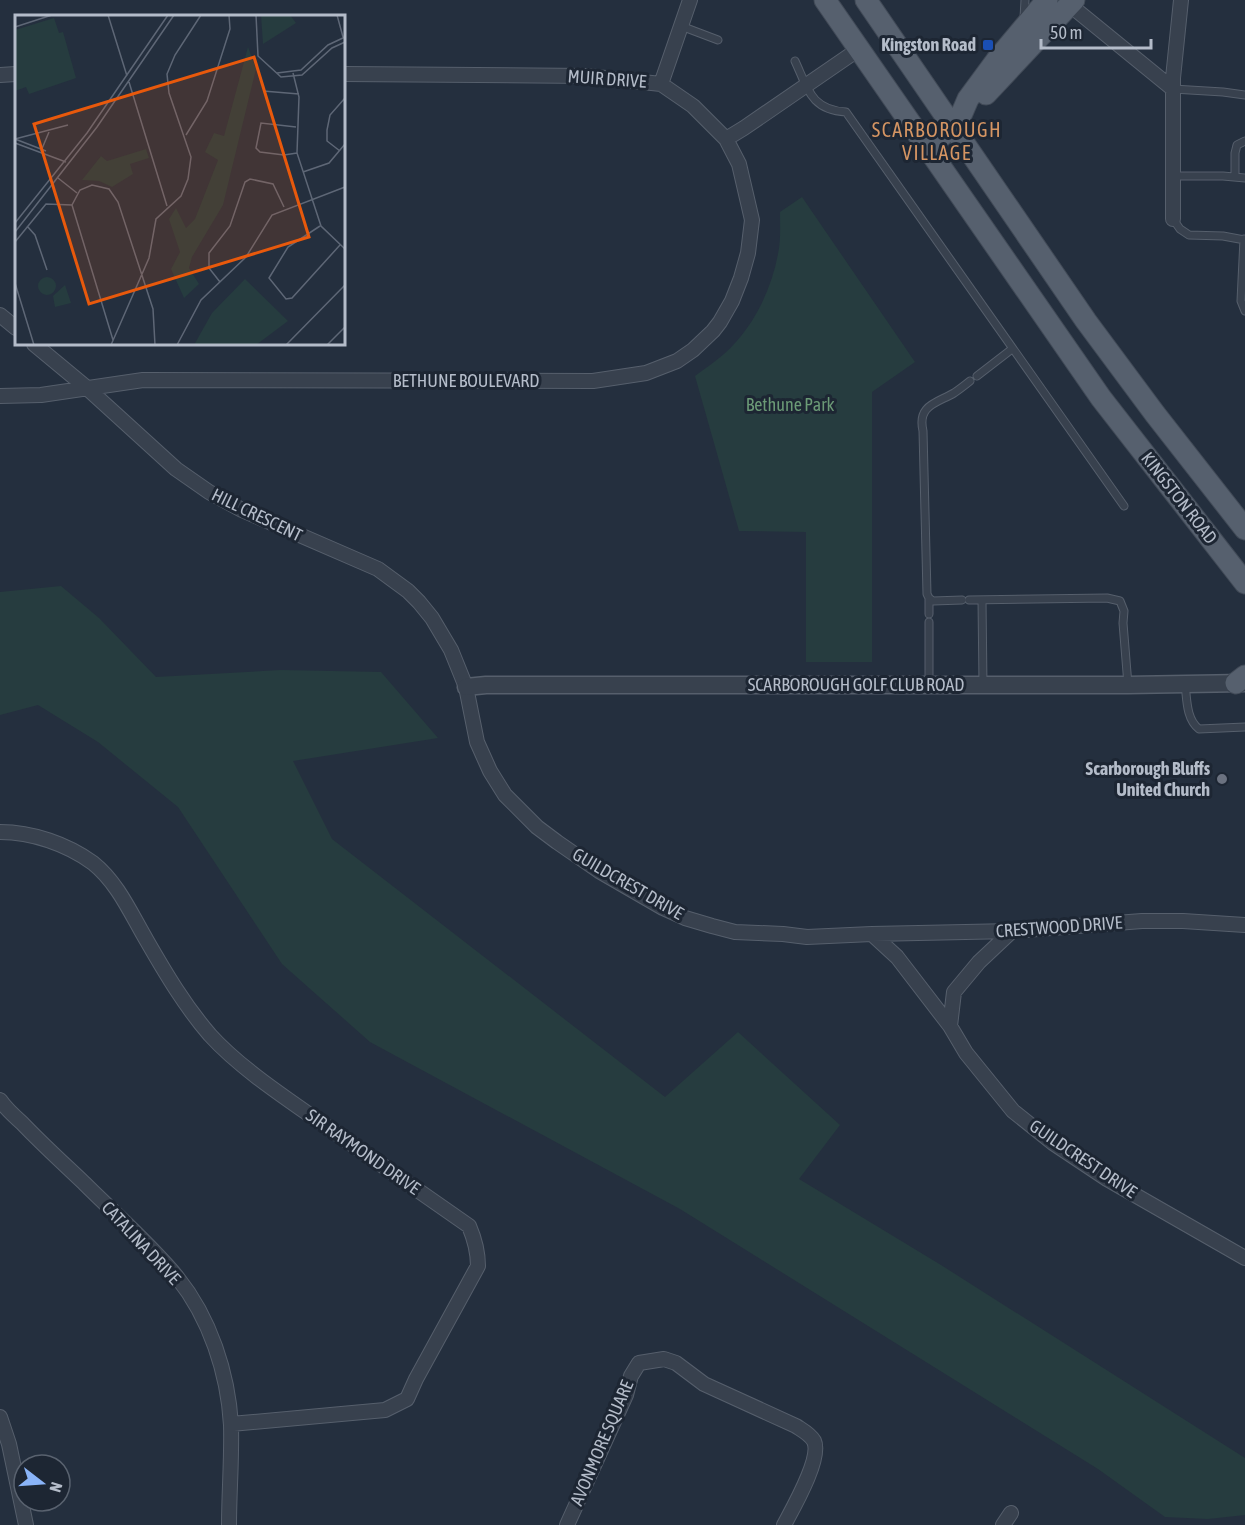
<svg xmlns="http://www.w3.org/2000/svg" width="1245" height="1525" viewBox="0 0 1245 1525" font-family="'Asap Condensed',sans-serif">
	<style>
		.green { fill: #263c3f }
		.lines { fill: none; stroke-linecap: round; stroke-linejoin: round }
		.service-casing { stroke: #565f6c; stroke-width: 9 }
		.minor-casing { stroke: #565f6c; stroke-width: 16 }
		.tertiary-casing { stroke: #565f6c; stroke-width: 19 }
		.primary-casing { stroke: #414a57; stroke-width: 23 }
		.service { stroke: #38414e; stroke-width: 7 }
		.minor { stroke: #38414e; stroke-width: 14 }
		.tertiary { stroke: #38414e; stroke-width: 16 }
		.primary { stroke: #56606e; stroke-width: 21 }
		.transit-dot { fill: #1a4fb4; stroke: #1d2633; stroke-width: 2 }
		.worship-dot { fill: #6b7280; stroke: #1d2633; stroke-width: 2 }
		.labels { text-anchor: middle; stroke-width: 6; stroke-linejoin: round; paint-order: stroke }
		.poi-label { font-size: 18px; font-weight: bold; fill: #b4bcc9; stroke: #1d2633; text-anchor: end }
		.street-label { font-size: 18px; fill: #b4bcc9; stroke: #1d2633 }
		.park-label { font-size: 18px; fill: #6b9a76; stroke: #1d2633 }
		.neighbourhood-label { font-size: 20px; letter-spacing: 1.5px; fill: #d59563; stroke: #1d2633 }
		.inset-road { fill: none; stroke: #5e6776; stroke-width: 1.5 }
		.view { fill: #e8590c; fill-opacity: 0.15; stroke: #e8590c; stroke-width: 3 }
		.inset-edge { fill: none; stroke: #b4bcc9; stroke-width: 3 }
	</style>
	<rect width="100%" height="100%" fill="#242f3e"/>
	<path class="green" d="M802 197 915 362 872 392V662H806V532L739 531 695 376C704 369 715 362 724 354 753 328 771 291 778 254 781 240 780 226 780 212Z
		M61 586 99 618 156 677 281 670 381 672 438 738 293 761 332 839 665 1097 738 1032 840 1125 799 1179 941 1265 1245 1458V1515L1208 1519 1165 1517 1098 1469 680 1209 370 1042 282 964 178 807 98 742 38 705 0 715V592Z"/>
	<g class="lines">
		<defs>
			<path id="service" d="M1024 18 1025 0
				M681 26 718 40
				M795 61C808 89 811 110 846 112L1124 506
				M1173 89 1223 92 1245 95
				M1173 176H1223L1245 178
				M1235 177V153L1237 145 1245 141
				M1173 219 1180 229 1189 235 1223 236 1245 240
				M1244 239 1241 301 1245 311
				M977 376 1012 349
				M929 598V614
				M962 600 933 601 929 598 927 594 923 431C917 405 937 403 954 393 960 389 965 385 970 381
				M969 600 1107 598 1120 601 1124 611 1123 623 1128 685
				M982 600 983 685
				M929 622V685
				M1185 684C1187 699 1186 719 1199 729L1245 727"/>
			<path id="minor" d="M1066 0 1070 5 1173 89
				M0 75 16 74
				M661 84 690 0
				M726 139 744 128 859 49
				M1173 219V78L1181 0
				M0 315 16 328
				M34 344 87 388 176 469 209 492 242 510 378 569 408 591 419 602 432 618 451 650 466 687 477 742 490 771 505 795 537 827 557 842 599 871 663 908 685 918 712 926 735 932 783 934 807 937 872 934 1012 931 1142 921H1183L1245 925
				M0 396 41 395 143 380 593 381 646 373 677 361 693 350 713 331 720 322 732 301 741 278 748 253 752 220 739 164 726 139 693 106 661 84 587 76 344 74
				M0 832C32 832 67 844 93 863 118 883 131 914 147 941 166 974 185 1006 210 1035 239 1067 284 1097 320 1122 370 1157 419 1191 469 1226 475 1240 478 1251 478 1266L416 1379 407 1399 385 1410 231 1424
				M872 934 897 957 950 1026 966 1053 1013 1111 1053 1143 1107 1179 1245 1258
				M950 1026 954 992 979 962 1012 931
				M0 1100C6 1109 14 1116 22 1123 42 1144 63 1163 84 1183 115 1214 149 1243 177 1277 210 1318 228 1373 231 1425 232 1458 229 1492 229 1525
				M0 1417 9 1444 26 1525
				M567 1525 626 1395 631 1376 639 1363 664 1359 676 1363 704 1384 796 1426C802 1430 810 1434 814 1441 822 1458 793 1508 784 1525
				M1003 1525 1011 1513"/>
			<path id="tertiary" d="M466 687 486 685H1128L1245 683"/>
			<path id="primary" d="M825 0 1101 398 1245 583
				M866 0 1086 321 1155 414 1245 529
				M986 94 1074 0
				M928 149 953 125 962 113 968 99 996 61 1047 0
				M1236 683 1245 676"/>
		</defs>
		<use href="#service" class="service-casing"/>
		<use href="#minor" class="minor-casing"/>
		<use href="#tertiary" class="tertiary-casing"/>
		<use href="#primary" class="primary-casing"/>
		<use href="#service" class="service"/>
		<use href="#minor" class="minor"/>
		<use href="#tertiary" class="tertiary"/>
		<use href="#primary" class="primary"/>
	</g>
	<rect class="transit-dot" x="982" y="39" width="12" height="12" rx="3"/>
	<circle class="worship-dot" cx="1222" cy="779" r="6"/>
	<g class="labels">
		<g class="poi-label">
			<text x="976" y="51">Kingston Road</text>
			<text x="1210" y="775">Scarborough Bluffs<tspan x="1210" dy="21">United Church</tspan></text>
		</g>
		<g class="street-label">
			<text transform="translate(607 79) rotate(4)" y="6">MUIR DRIVE</text>
			<text x="466" y="387">BETHUNE BOULEVARD</text>
			<text transform="translate(1179 498) rotate(52)" y="6">KINGSTON ROAD</text>
			<text transform="translate(257 515) rotate(26)" y="6">HILL CRESCENT</text>
			<text x="856" y="691">SCARBOROUGH GOLF CLUB ROAD</text>
			<text transform="translate(628 884) rotate(30)" y="6">GUILDCREST DRIVE</text>
			<text transform="translate(1059 927) rotate(-4)" y="6">CRESTWOOD DRIVE</text>
			<text transform="translate(363 1152) rotate(35)" y="6">SIR RAYMOND DRIVE</text>
			<text transform="translate(1083 1159) rotate(34)" y="6">GUILDCREST DRIVE</text>
			<text transform="translate(141 1243) rotate(47)" y="6">CATALINA DRIVE</text>
			<text transform="translate(602 1443) rotate(-67)" y="6">AVONMORE SQUARE</text>
		</g>
		<g class="park-label">
			<text x="790" y="411">Bethune Park</text>
		</g>
		<g class="neighbourhood-label">
			<text x="937" y="137">SCARBOROUGH<tspan x="937" dy="23">VILLAGE</tspan></text>
		</g>
	</g>
	<g transform="translate(15 15)">
		<rect width="330" height="330" fill="#242f3e"/>
		<path d="M246 0H275L281 8 248 29ZM39 3 44 18 48 17 61 63 14 79 11 72 0 76V15ZM233 32 241 54 208 190 177 242 174 253 184 269 169 283 156 254 165 237 154 204 161 193 171 213 180 204 203 145 190 137 199 118 209 121ZM131 134 134 143 115 149 118 159 97 172 84 166 67 165 86 141 92 146ZM23 271a9 9 0 1 1 18 0a9 9 0 1 1-18 0ZM230 264 273 306 241 330H179L197 298ZM50 270 56 288 40 292 38 281Z" fill="#263c3f"/>
		<path class="inset-road" d="M93 0 112 61M241 0 243 41 266 62 287 60 317 33 330 27M322 0 328 22M0 12 37 0M262 58 286 55 313 30 330 22M278 58 284 82 282 138 306 211 330 234M114 67 152 191M248 76 284 79M281 112 246 108 241 133 245 137 269 140 282 138M171 120 192 86 215 14 214 0M0 124 53 110M0 124 31 136M0 128 51 147M26 136 34 117M325 136 312 126V115L315 100 330 83M288 157 314 148 330 129M43 163 62 178M0 208 72 118 153 0M12 211 20 220 32 255M305 211 273 232 254 263 271 284 277 283 325 230M0 217 82 112 159 0M0 227 31 189 57 190M205 267 194 253V238L215 211 230 167 235 164 258 169 269 192M0 268 19 330M98 325 57 190 65 175 77 170 94 174 103 187 138 294 140 330M96 330 134 243 141 204 166 181 173 164 176 142 154 78 152 59 160 40 186 0M162 330 186 285 231 242 257 200 330 172M271 330 330 270M312 330 330 312"/>
		<path class="view" d="M239 42 294 222 74 289 19 109Z"/>
		<rect width="330" height="330" class="inset-edge"/>
	</g>
	<g transform="translate(42 1483) rotate(107)"><circle r="28" fill="#1d2633" stroke="#59626f" stroke-width="1.5"/>
	<path d="M0-4.5L10 22L0 15L-10 22Z" fill="#8ab4f8"/>
	<text y="-9" font-size="16" font-weight="bold" text-anchor="middle" fill="#b4bcc9">N</text>
	</g>
	<path d="M1041 39v9h110v-9" fill="none" stroke="#b4bcc9" stroke-width="3"/>
	<text x="1050" y="39" font-size="18" fill="#b4bcc9" stroke="#1d2633" stroke-width="4.5" paint-order="stroke">50 m</text>
</svg>
